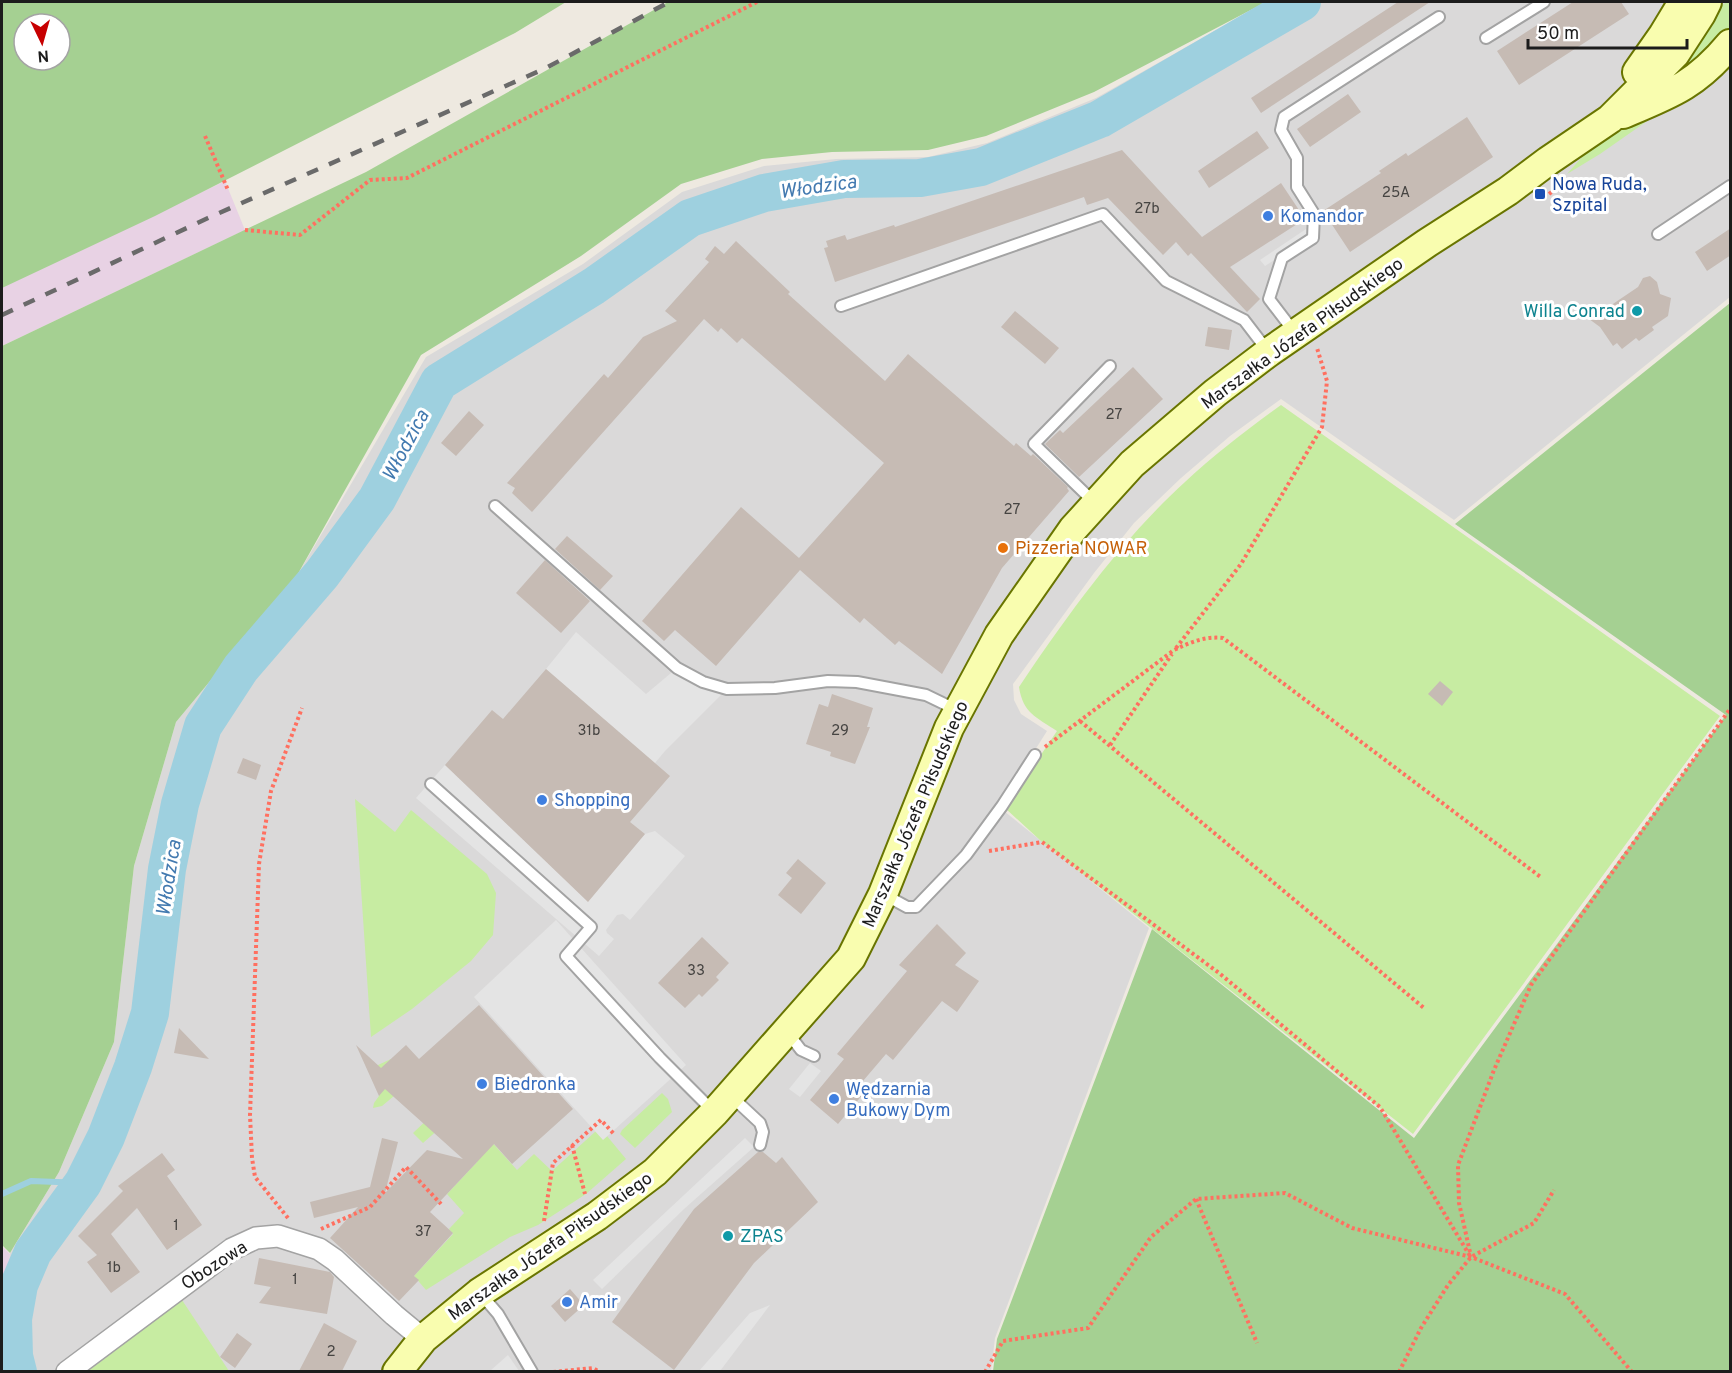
<svg xmlns="http://www.w3.org/2000/svg" width="1732" height="1373" viewBox="0 0 1732 1373" font-family="Overpass,sans-serif">
	<style>
		.residential { fill: #dad9d9 }
		.industrial { fill: #e8d2e4 }
		.grass { fill: #c7eca2 }
		.forest { fill: #a5d092; fill-rule: evenodd }
		.parking { fill: #e4e4e4 }
		.lines { fill: none; stroke-linecap: round; stroke-linejoin: round }
		.stream { stroke: #9ed0df; stroke-width: 6 }
		.river { stroke: #9ed0df; stroke-width: 38 }
		.building { fill: #c6bbb4 }
		.lane-casing { stroke: #a3a3a3; stroke-width: 14 }
		.street-casing { stroke: #a3a3a3; stroke-width: 24 }
		.secondary-casing { stroke: #697500; stroke-width: 32 }
		.path { stroke: #ff7060; stroke-width: 4; stroke-dasharray: 3 3; stroke-linecap: butt }
		.lane { stroke: #fff; stroke-width: 10 }
		.street { stroke: #fff; stroke-width: 21 }
		.secondary { stroke: #f9fdaf; stroke-width: 28 }
		.rail { stroke: #6a6a6a; stroke-width: 4.5; stroke-dasharray: 12 12; stroke-linecap: butt }
		.transit-dot { fill: #1a4fb4; stroke: #fff; stroke-width: 2 }
		.shop-dot { fill: #3f7fe0; stroke: #fff; stroke-width: 2 }
		.culture-dot { fill: #0f9aa8; stroke: #fff; stroke-width: 2 }
		.food-dot { fill: #e8710a; stroke: #fff; stroke-width: 2 }
		.labels { text-anchor: middle; stroke-width: 6; stroke-linejoin: round; paint-order: stroke }
		.number-label { font-size: 15px; fill: #464442 }
		.transit-label { font-size: 18px; fill: #164399; stroke: #fff; text-anchor: start }
		.shop-label { font-size: 18px; fill: #366cbe; stroke: #fff; text-anchor: start }
		.culture-label { font-size: 18px; fill: #0d838f; stroke: #fff; text-anchor: end }
		.street-label { font-size: 18px; fill: #1c1c1c; stroke: #fff }
		.food-label { font-size: 18px; fill: #c56008; stroke: #fff; text-anchor: start }
		.water-label { font-size: 20px; font-style: italic; fill: #437ab0; stroke: #fff }
	</style>
	<rect width="100%" height="100%" fill="#eee9e0"/>
	<path class="residential" d="M1266 2H1730V297L1454 520 1281 399 1230 436 1181 478 1134 523 1094 573 1013 684 1014 700 1021 714 1047 731 999 807 1149 928 995 1338 991 1371 2 1372V1324L10 1253 59 1172 114 1042 134 866 176 722 295 579 426 357 583 264 682 192 764 166 836 159 928 157 987 143 1096 98Z"/>
	<path class="industrial" d="M225 181 245 230 2 346V287Z
		M2 1246 10 1254 2 1324Z"/>
	<path class="grass" d="M1727 2H1730V33L1671 80 1722 5Z
		M1663 110 1600 154 1567 174 1605 131Z
		M1281 405 1720 716 1413 1134 1042 842 1005 808 1057 731C1036 717 1023 713 1019 687 1066 617 1122 539 1185 482 1215 454 1248 429 1281 405Z
		M355 799 395 832 411 810 487 874 496 893 493 935 471 961 412 1009 371 1037Z
		M391 1059 448 1122 463 1110 517 1170 534 1154 552 1171 596 1131 603 1139 607 1136 626 1159 586 1194 538 1225 510 1237 426 1290 414 1276 453 1234 449 1229 464 1213 447 1194 477 1162 440 1128 423 1143 413 1133 431 1116 394 1096 382 1106 373 1108 374 1103 379 1096 378 1065Z
		M662 1093 668 1099 672 1112 635 1148 620 1134 622 1130Z
		M182 1300 229 1371H88Z"/>
	<path class="forest" d="M2 2H566L515 33 155 216 2 288ZM24 24H60V60H24Z
		M668 2H1266L1094 92 986 136 928 150 832 152 762 159 681 184 581 256 421 355 295 579 176 722 134 866 114 1042 59 1172 10 1253 2 1245V346L366 172Z
		M1730 303V1371H993L997 1339 1152 929 1414 1138 1723 719 1726 715 1455 524Z"/>
	<path class="parking" d="M1306 229 1311 236 1265 266 1260 260Z
		M576 632 646 694 677 668 727 689 665 751 655 763 546 669Z
		M445 765 588 901 645 834 655 831 685 856 630 920 623 914 617 915 606 930 607 933 614 939 599 956 416 798Z
		M556 920 686 1065 603 1140 474 997Z
		M810 1063 821 1071 800 1097 789 1089Z
		M745 1138 754 1147 684 1209 602 1289 593 1280Z
		M770 1305 720 1371H699L750 1313Z
		M508 1355 519 1371H490Z"/>
	<g class="lines">
		<path class="stream" d="M2 1194 31 1181 83 1183"/>
		<path class="river" d="M18 1372 14 1356 13 1319 19 1285 33 1252 83 1183 106 1137 133 1067 150 1013 167 869 180 804 203 726 241 668 322 574 377 499 439 382 594 286 690 218 764 193 844 179 920 178 981 167 1100 119 1302 2"/>
	</g>
	<path class="building" d="M1398 2H1430L1261 113 1251 98Z
		M1573 2H1621L1629 14 1519 85 1497 51Z
		M1348 94 1361 112 1310 147 1297 129Z
		M1467 117 1493 157 1350 252 1323 211 1381 173 1379 171 1406 153 1408 156Z
		M1257 131 1269 148 1209 188 1198 171Z
		M1122 150 1202 237 1281 183 1305 219 1230 267 1260 299 1247 312 1191 253 1188 256 1176 242 1163 255 1108 198 1087 205 1084 197 835 282 824 248 828 247 826 241 845 235 847 240 894 225 895 227Z
		M1731 228V255L1707 271 1695 252Z
		M736 241 790 292 788 294 885 381 908 354 1014 446 1016 443 1031 456 1033 454 1068 487 1067 488 1069 491 1002 568 942 674 899 641 895 645 864 618 860 623 800 570 716 666 675 630 664 641 642 621 741 507 799 558 884 463 742 338 737 343 721 328 718 332 704 319 532 512 512 493 515 488 507 483 604 374 608 378 643 337 677 321 665 311 709 262 705 259 715 246 724 254Z
		M1650 276 1657 282 1660 294 1671 298 1668 316 1652 327 1654 330 1639 341 1636 338 1622 349 1617 343 1613 346 1600 327 1585 316 1601 312 1638 287 1643 278Z
		M1015 311 1059 348 1045 364 1001 327Z
		M1208 327 1232 330 1229 350 1205 346Z
		M1133 367 1163 399 1079 477 1045 444 1060 430 1063 433Z
		M469 411 484 425 456 456 441 443Z
		M567 536 613 576 600 590 555 549Z
		M545 560 590 601 561 633 516 593Z
		M546 669 670 776 630 822 645 834 588 902 445 765 492 710 503 719Z
		M1440 681 1453 692 1442 706 1428 694Z
		M832 694 873 708 867 727H870L855 764 830 756 831 752 806 744 819 704 828 707Z
		M243 758 261 765 256 780 237 773Z
		M798 859 826 883 801 914 778 895 792 878 786 873Z
		M937 924 966 953 955 965 979 981 957 1012 942 1001 893 1060 886 1054 857 1088 864 1093 838 1124 810 1100 844 1059 837 1054 907 971 899 965Z
		M702 937 729 963 716 977 719 980 702 997 699 994 685 1008 658 983Z
		M479 1005 573 1109 512 1164 494 1144 430 1212 453 1233 414 1276 419 1280 399 1301 330 1238 358 1207 314 1218 310 1202 370 1187 382 1138 398 1142 385 1193 427 1150 463 1159 385 1089 379 1096 356 1045 381 1068 406 1045 419 1059Z
		M179 1028 209 1059 174 1053Z
		M758 1152H763L776 1163 782 1157 818 1202 754 1263 674 1370 612 1322 694 1209Z
		M162 1153 175 1170 167 1176 202 1225 167 1250 137 1208 111 1234 140 1272 111 1293 87 1262 97 1255 78 1236 123 1191 118 1186Z
		M259 1258 330 1272 334 1277 327 1314 259 1303 271 1287 254 1284Z
		M570 1289 584 1305 565 1322 551 1306Z
		M324 1323 357 1341 342 1371H299Z
		M237 1333 252 1344 235 1368 220 1357Z"/>
	<g class="lines">
		<defs>
			<path id="lane" d="M1486 38 1544 2
				M1658 234 1730 186
				M841 306 1103 214 1166 281 1244 320 1267 350
				M1295 333 1269 299 1282 258 1313 238 1314 214 1297 187V158L1281 130 1284 117 1439 17
				M1096 504 1034 444 1110 366
				M495 506 677 668 703 682 727 689 775 688 828 681 857 682 926 695 957 710
				M431 784 591 927 566 956 660 1058 714 1112
				M885 895 907 907H916L966 855 1002 806 1035 755
				M788 1033 801 1050 814 1056
				M730 1095 760 1123 763 1132 760 1145
				M480 1293 498 1314 532 1372"/>
			<path id="street" d="M67 1372 232 1249 256 1238 278 1236 319 1249 335 1260 394 1315 423 1339"/>
			<path id="secondary" d="M1637 72 1663 35 1683 2
				M1623 114C1671 94 1696 85 1730 44
				M397 1372 423 1339 479 1293 597 1216 655 1172 715 1112 851 958 883 894 949 728 999 635 1073 529 1132 464 1215 393 1269 352 1427 243 1508 191 1548 161 1610 119 1675 54 1701 14 1707 2"/>
		</defs>
		<use href="#lane" class="lane-casing"/>
		<use href="#street" class="street-casing"/>
		<use href="#secondary" class="secondary-casing"/>
		<path class="path" d="M205 136 228 190
			M1549 194 1562 184
			M245 230 300 235 370 180 407 178 757 2
			M1176 648 1241 564 1322 427 1327 381 1317 348
			M1080 721 1424 1008
			M1110 745 1172 654
			M1045 747 1174 650C1191 642 1205 636 1223 638L1542 878
			M989 851 1042 842 1219 973 1380 1107 1470 1256
			M572 1145 585 1194
			M1196 1199 1257 1343
			M288 1218 255 1177 252 1158 250 1115 259 864 271 791 302 708
			M544 1221 553 1163 601 1120 614 1134
			M321 1229 370 1207 406 1167 441 1204
			M1470 1252 1459 1203 1458 1165 1494 1070 1531 985 1730 709
			M553 1372 593 1368 600 1372
			M985 1372 1003 1341 1088 1328 1151 1237 1196 1199 1285 1193 1352 1228 1471 1257 1565 1294 1632 1372
			M1399 1372 1421 1328 1448 1285 1471 1257 1534 1223 1554 1190"/>
		<use href="#lane" class="lane"/>
		<use href="#street" class="street"/>
		<use href="#secondary" class="secondary"/>
		<path class="rail" d="M2 315 208 218 546 68 669 2"/>
	</g>
	<rect class="transit-dot" x="1534" y="188" width="12" height="12" rx="3"/>
	<g class="shop-dot">
		<circle cx="1268" cy="216" r="6"/>
		<circle cx="542" cy="800" r="6"/>
		<circle cx="482" cy="1084" r="6"/>
		<circle cx="834" cy="1099" r="6"/>
		<circle cx="567" cy="1302" r="6"/>
	</g>
	<g class="culture-dot">
		<circle cx="1637" cy="311" r="6"/>
		<circle cx="728" cy="1236" r="6"/>
	</g>
	<circle class="food-dot" cx="1003" cy="548" r="6"/>
	<g class="labels">
		<g class="number-label">
			<text x="1396" y="197">25A</text>
			<text x="1147" y="213">27b</text>
			<text x="1114" y="419">27</text>
			<text x="1012" y="514">27</text>
			<text x="589" y="735">31b</text>
			<text x="840" y="735">29</text>
			<text x="696" y="975">33</text>
			<text x="176" y="1230">1</text>
			<text x="423" y="1236">37</text>
			<text x="114" y="1272">1b</text>
			<text x="295" y="1284">1</text>
			<text x="331" y="1356">2</text>
		</g>
		<g class="transit-label">
			<text x="1552" y="190">Nowa Ruda,<tspan x="1552" dy="21">Szpital</tspan></text>
		</g>
		<g class="shop-label">
			<text x="1280" y="222">Komandor</text>
			<text x="554" y="806">Shopping</text>
			<text x="494" y="1090">Biedronka</text>
			<text x="846" y="1095">Wędzarnia<tspan x="846" dy="21">Bukowy Dym</tspan></text>
			<text x="579" y="1308">Amir</text>
		</g>
		<g class="culture-label">
			<text x="1625" y="317">Willa Conrad</text>
			<text x="740" y="1242" text-anchor="start">ZPAS</text>
		</g>
		<g class="street-label">
			<text transform="translate(1302 333) rotate(-36)" y="6">Marszałka Józefa Piłsudskiego</text>
			<text transform="translate(915 814) rotate(-67)" y="6">Marszałka Józefa Piłsudskiego</text>
			<text transform="translate(550 1246) rotate(-35)" y="6">Marszałka Józefa Piłsudskiego</text>
			<text transform="translate(214 1265) rotate(-33)" y="6">Obozowa</text>
		</g>
		<g class="food-label">
			<text x="1015" y="554">Pizzeria NOWAR</text>
		</g>
		<g class="water-label">
			<text transform="translate(818 186) rotate(-8)" y="7">Włodzica</text>
			<text transform="translate(405 445) rotate(-62)" y="7">Włodzica</text>
			<text transform="translate(168 878) rotate(-81)" y="7">Włodzica</text>
		</g>
	</g>
	<rect width="1732" height="1373" fill="none" stroke="#1c1c1c" stroke-width="6"/>
	<g transform="translate(42 42) rotate(175)"><circle r="28" fill="#ffffff" stroke="#a4a4a4" stroke-width="1.5"/>
	<path d="M0-4.5L10 22L0 15L-10 22Z" fill="#c70001"/>
	<text y="-9" font-size="16" font-weight="bold" text-anchor="middle" fill="#1c1c1c">N</text>
	</g>
	<path d="M1528 39v9h159v-9" fill="none" stroke="#1c1c1c" stroke-width="3"/>
	<text x="1537" y="39" font-size="18" fill="#1c1c1c" stroke="#ffffff" stroke-width="4.5" paint-order="stroke">50 m</text>
</svg>
